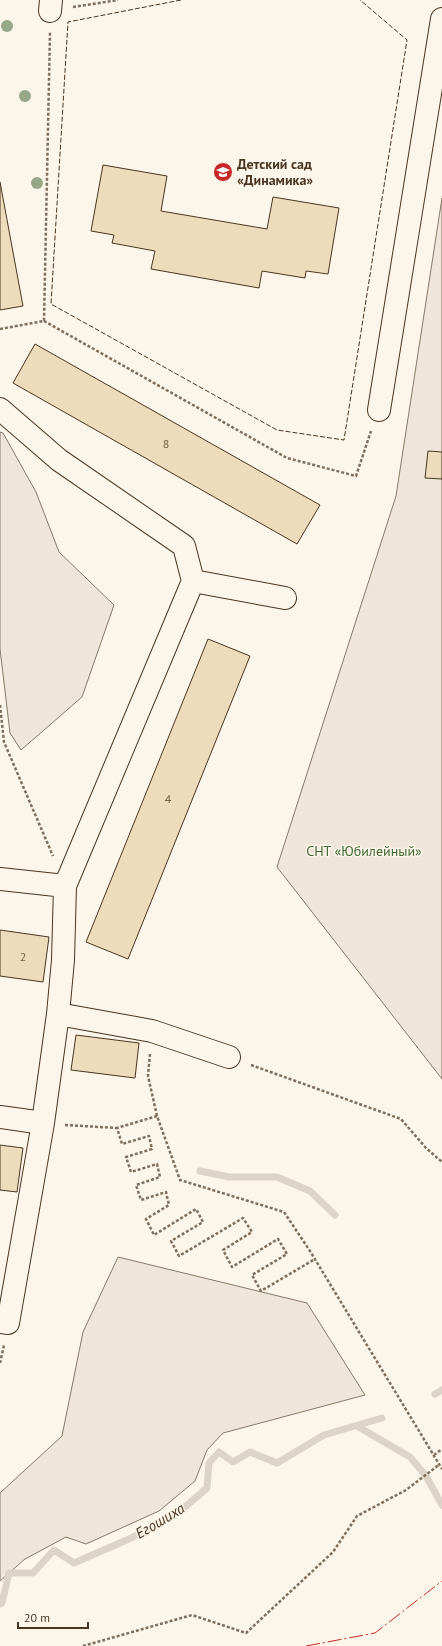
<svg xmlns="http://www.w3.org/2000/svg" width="442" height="1646" viewBox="0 0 442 1646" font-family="'PT Sans',sans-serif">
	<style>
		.green { fill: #ede6d9; stroke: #887966 }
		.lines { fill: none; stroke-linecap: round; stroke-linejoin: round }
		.stream { stroke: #dcd4c6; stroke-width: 7 }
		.building { fill: #ecdcbc; stroke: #4a3520 }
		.minor-casing { stroke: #4a3520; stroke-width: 24 }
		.path { stroke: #7f6f5c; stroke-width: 2.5; stroke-dasharray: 3 2; stroke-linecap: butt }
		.minor { stroke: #fbf6e9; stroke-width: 22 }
		.fence { stroke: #4a3520; stroke-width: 1; stroke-dasharray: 5 2; stroke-linecap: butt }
		.power { stroke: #c62828; stroke-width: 1; stroke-dasharray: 14 3 2 3; stroke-linecap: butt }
		.tree { fill: #96a887 }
		.labels { text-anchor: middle; stroke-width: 3; stroke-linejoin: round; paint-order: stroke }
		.number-label { font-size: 12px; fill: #725f47 }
		.poi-label { font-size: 14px; font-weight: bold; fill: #4a3520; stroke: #fbf6e9; text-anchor: start }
		.park-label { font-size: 14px; fill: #436837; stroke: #fbf6e9 }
		.water-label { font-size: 15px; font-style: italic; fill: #4a3520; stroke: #fbf6e9 }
	</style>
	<rect width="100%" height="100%" fill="#fbf6e9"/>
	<path class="green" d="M442 198V1079L277 867 396 496Z
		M0 432 3 433 36 492 59 552 114 605 82 697 21 750 10 733 0 649Z
		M118 1257 307 1303 365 1395 223 1433 207 1450 195 1481 159 1511 86 1544 66 1537 25 1559 0 1581V1493L62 1436 83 1332Z"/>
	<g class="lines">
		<path class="stream" d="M200 1171 229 1177H277L310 1191 335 1215
			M435 1394 442 1390
			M357 1426 410 1457 426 1476 442 1505
			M0 1604 2 1603 9 1573H33L54 1550 74 1563 129 1539 178 1513 207 1488 209 1463 219 1452 233 1462 250 1452 277 1463 324 1435 382 1418"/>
	</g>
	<path class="building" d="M103 165 167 176 161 211 267 229 273 197 339 208 328 274 306 271 305 278 262 271 259 288 151 269 155 251 112 243 114 235 91 231Z
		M0 182 23 306 0 310Z
		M35 344 320 505 297 544 13 383Z
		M428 451 442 452V479L425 478Z
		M208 639 250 656 128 959 86 942Z
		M0 930 49 937 43 982 0 976Z
		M76 1035 139 1043 135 1078 71 1070Z
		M0 1145 23 1148 17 1192 0 1190Z"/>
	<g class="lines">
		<defs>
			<path id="minor" d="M50 11 51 0
				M0 409 59 460 184 546 193 581 65 886 63 960 58 1014 43 1123 8 1323 0 1322
				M379 410 442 19
				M193 581 285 598
				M0 879 65 886
				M58 1014 152 1031 229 1057
				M0 1117 43 1123"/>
		</defs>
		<use href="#minor" class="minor-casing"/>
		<path class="path" d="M73 7 118 0
			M44 321 287 458 356 476 371 431
			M0 329 44 321 50 32
			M0 705 4 742 53 856
			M150 1054 148 1076 157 1116 180 1180 284 1212 310 1251 442 1469
			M251 1065 401 1119 426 1148 442 1162
			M157 1116 117 1128 122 1144 149 1136 152 1149 126 1157 131 1172 157 1164 160 1177 136 1185 141 1200 166 1192 169 1205 146 1219 154 1235 196 1209 203 1222 171 1241 179 1256 243 1218 252 1232 223 1250 232 1267 278 1239 287 1254 252 1275 261 1291 315 1259
			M65 1125 117 1128
			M0 1363 4 1345
			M434 1455 442 1449
			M83 1646 192 1615 246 1633 333 1552 357 1516 406 1490 440 1464"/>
		<use href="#minor" class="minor"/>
		<path class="fence" d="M181 0 68 22 51 304 277 430 344 440 407 40 360 0"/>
		<path class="power" d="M306 1646 375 1633 442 1581"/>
	</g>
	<g class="tree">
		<circle cx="7" cy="26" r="6"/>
		<circle cx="25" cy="96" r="6"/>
		<circle cx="37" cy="183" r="6"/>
	</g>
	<defs>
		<symbol id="school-disc" viewBox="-11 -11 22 22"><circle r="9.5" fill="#c62828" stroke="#fbf6e9"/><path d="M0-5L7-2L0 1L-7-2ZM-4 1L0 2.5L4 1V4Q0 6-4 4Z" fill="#fff"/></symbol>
	</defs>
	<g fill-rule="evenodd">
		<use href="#school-disc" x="212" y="161" width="22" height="22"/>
	</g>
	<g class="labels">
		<g class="number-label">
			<text x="166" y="448">8</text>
			<text x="168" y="803">4</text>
			<text x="23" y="961">2</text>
		</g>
		<g class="poi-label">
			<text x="237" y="169">Детский сад<tspan x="237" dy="16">«Динамика»</tspan></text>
		</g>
		<g class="park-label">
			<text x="364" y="856">СНТ «Юбилейный»</text>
		</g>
		<g class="water-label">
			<text transform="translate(160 1521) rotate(-31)" y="5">Егошиха</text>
		</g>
	</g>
	<path d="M18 1622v6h70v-6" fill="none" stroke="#4a3520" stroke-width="2"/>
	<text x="24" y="1622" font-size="12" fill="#4a3520" stroke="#fbf6e9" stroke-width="3" paint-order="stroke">20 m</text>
</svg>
